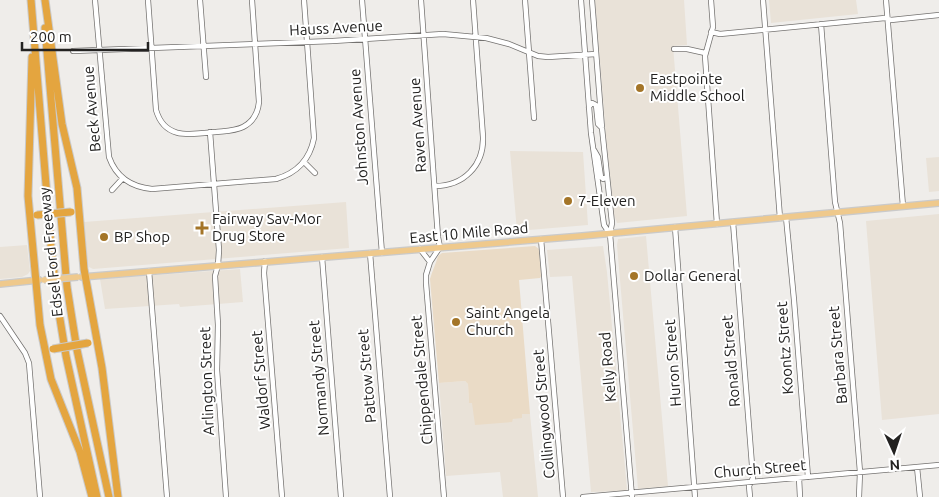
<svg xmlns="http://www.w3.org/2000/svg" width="939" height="497" viewBox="0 0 939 497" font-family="Ubuntu,sans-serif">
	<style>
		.built { fill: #e9e2d8 }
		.green { fill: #eadbc6 }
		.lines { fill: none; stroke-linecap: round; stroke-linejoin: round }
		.minor-casing { stroke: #747270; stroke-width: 6 }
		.major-casing { stroke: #cacaca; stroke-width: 8 }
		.highway-casing { stroke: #cacaca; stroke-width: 9 }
		.minor { stroke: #fff; stroke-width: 4.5 }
		.major { stroke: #efc98c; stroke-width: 5.5 }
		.highway { stroke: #e4a53f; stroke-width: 7 }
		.major-bridge-casing { stroke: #cacaca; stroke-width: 8; stroke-linecap: butt }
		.highway-bridge-casing { stroke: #cacaca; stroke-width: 9; stroke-linecap: butt }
		.major-bridge { stroke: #efc98c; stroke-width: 5.5 }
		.highway-bridge { stroke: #e4a53f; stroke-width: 7 }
		.poi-dot { fill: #a47528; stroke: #fff; stroke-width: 2 }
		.labels { text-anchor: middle; stroke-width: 4; stroke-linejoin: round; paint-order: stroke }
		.street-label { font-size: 15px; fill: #232221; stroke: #fff }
		.poi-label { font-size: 15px; fill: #232221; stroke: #fff; text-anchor: start }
	</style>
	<rect width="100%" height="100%" fill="#efedea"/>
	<path class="built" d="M595 0H684L687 45 673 46 687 216 617 223 614 215 606 137Z
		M769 0H856L858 14 771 23Z
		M510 151 583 152 588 225 517 231Z
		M939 157V191L929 192 926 158Z
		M346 202 349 248 93 269 89 267 88 264 84 222Z
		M939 214V414L882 420 866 221Z
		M646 236 668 486 638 489 617 245 618 239Z
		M27 245 30 271 28 274 22 277 0 279V247Z
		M603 246 607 272 627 489 625 491 591 492 572 276 550 277 547 250Z
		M240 269 243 302 180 307 179 304 105 309 100 279Z
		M465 381 468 384 469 403 472 402 512 420 522 414H530L538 497H503L500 472 446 476 439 383Z"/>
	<path class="green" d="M535 246 539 249 541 276 540 278 519 280 530 414H522V418L513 419 512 422 475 425 472 403H469L468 384 465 381 439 383 430 279C432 271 436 264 438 256L442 253Z"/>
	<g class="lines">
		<defs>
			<path id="minor" d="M95 0 109 157C116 177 132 187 152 189L276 179C297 173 310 159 314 138L304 0
				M148 0 156 110C165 141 192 134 216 132 225 131 235 131 243 127 253 122 258 112 259 102L252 0
				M200 0 206 77
				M362 0 382 253
				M525 0 534 118
				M581 0 591 133 604 225 610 234
				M592 0 602 128 612 223 610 234 632 497
				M711 0 713 27 705 56 717 224
				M763 0 780 218
				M886 0 903 206
				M821 24 835 202 840 223 860 472 859 497
				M711 32 720 34 885 18 891 20 939 15
				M674 49H687L705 53
				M73 51 333 41 443 34 486 38 509 44 538 56 548 57 596 54
				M589 107 592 103 596 105 598 124 601 127
				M210 132 219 250 218 265 215 276 218 325 217 370 226 497
				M594 150 598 157 601 177 603 179 607 177
				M304 162 315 173
				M435 186C464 186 484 165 483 137L473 0
				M112 190 123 178
				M786 217 794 300 808 477
				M733 222 753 478 749 486 750 497
				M675 227 695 497
				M541 239 563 497
				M420 249 430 262 440 247 438 237 421 0
				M370 253 390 497
				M322 257 341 497
				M265 261 264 273 282 497
				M430 262 426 275V283L444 497
				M149 271 167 497
				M0 316 25 353 29 363 40 497
				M917 467 920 497
				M799 478 800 497
				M583 497 939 465"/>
			<path id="major" d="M82 277 582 236 939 203
				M0 284 39 280"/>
			<path id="highway" d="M31 0 51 246 58 307 66 356 97 497
				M45 0 62 124 77 188 84 269 102 368 118 497
				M45 28 67 287 77 350 109 497
				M32 57 28 196 40 325 51 379 80 452 92 497"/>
		</defs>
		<use href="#minor" class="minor-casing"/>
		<use href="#major" class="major-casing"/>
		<use href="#highway" class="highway-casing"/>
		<use href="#minor" class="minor"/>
		<use href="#major" class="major"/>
		<use href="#highway" class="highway"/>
		<defs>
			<path id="major-bridge" d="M44 280 78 277"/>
			<path id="highway-bridge" d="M37 215 71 212
				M53 349 88 343"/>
		</defs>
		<use href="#major-bridge" class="major-bridge-casing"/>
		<use href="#highway-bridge" class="highway-bridge-casing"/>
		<use href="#major-bridge" class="major-bridge"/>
		<use href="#highway-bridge" class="highway-bridge"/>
	</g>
	<g class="poi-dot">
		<circle cx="640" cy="88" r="5"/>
		<circle cx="568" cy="201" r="5"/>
		<path d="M199.5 220.5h5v5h5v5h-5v5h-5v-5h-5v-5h5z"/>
		<circle cx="104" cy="237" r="5"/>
		<circle cx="634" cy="276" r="5"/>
		<circle cx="456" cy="322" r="5"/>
	</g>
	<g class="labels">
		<g class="street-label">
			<text transform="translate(336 28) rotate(-3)" y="5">Hauss Avenue</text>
			<text transform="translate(92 109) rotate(-95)" y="5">Beck Avenue</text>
			<text transform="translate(418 125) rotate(-94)" y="5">Raven Avenue</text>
			<text transform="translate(359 127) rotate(-94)" y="5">Johnston Avenue</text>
			<text transform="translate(469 233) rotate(-5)" y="5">East 10 Mile Road</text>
			<text transform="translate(51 252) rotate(-96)" y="5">Edsel Ford Freeway</text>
			<text transform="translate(785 348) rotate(-94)" y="5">Koontz Street</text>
			<text transform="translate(838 355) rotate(-95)" y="5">Barbara Street</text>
			<text transform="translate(731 361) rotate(-95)" y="5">Ronald Street</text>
			<text transform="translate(673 363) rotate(-94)" y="5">Huron Street</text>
			<text transform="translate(608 367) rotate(-95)" y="5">Kelly Road</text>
			<text transform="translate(367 376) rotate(-95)" y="5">Pattow Street</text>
			<text transform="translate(319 378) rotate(-95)" y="5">Normandy Street</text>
			<text transform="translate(261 380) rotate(-95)" y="5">Waldorf Street</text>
			<text transform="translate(422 380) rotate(-95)" y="5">Chippendale Street</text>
			<text transform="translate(207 381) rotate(-92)" y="5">Arlington Street</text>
			<text transform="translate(544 414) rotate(-95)" y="5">Collingwood Street</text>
			<text transform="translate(760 469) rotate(-5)" y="5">Church Street</text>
		</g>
		<g class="poi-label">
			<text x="650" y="84">Eastpointe<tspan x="650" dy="17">Middle School</tspan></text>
			<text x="578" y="206">7-Eleven</text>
			<text x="212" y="224">Fairway Sav-Mor<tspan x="212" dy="17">Drug Store</tspan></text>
			<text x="114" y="242">BP Shop</text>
			<text x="644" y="281">Dollar General</text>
			<text x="466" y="318">Saint Angela<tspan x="466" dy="17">Church</tspan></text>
		</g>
	</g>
	<g transform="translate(894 452) rotate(177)" stroke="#ffffff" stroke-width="4" paint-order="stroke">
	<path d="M0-4L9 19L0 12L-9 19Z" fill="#232221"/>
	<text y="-8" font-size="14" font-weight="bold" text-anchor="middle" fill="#232221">N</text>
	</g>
	<path d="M22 42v8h126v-8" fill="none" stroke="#232221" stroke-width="2.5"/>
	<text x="30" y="42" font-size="15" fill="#232221" stroke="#ffffff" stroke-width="4" paint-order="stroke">200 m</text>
</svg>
